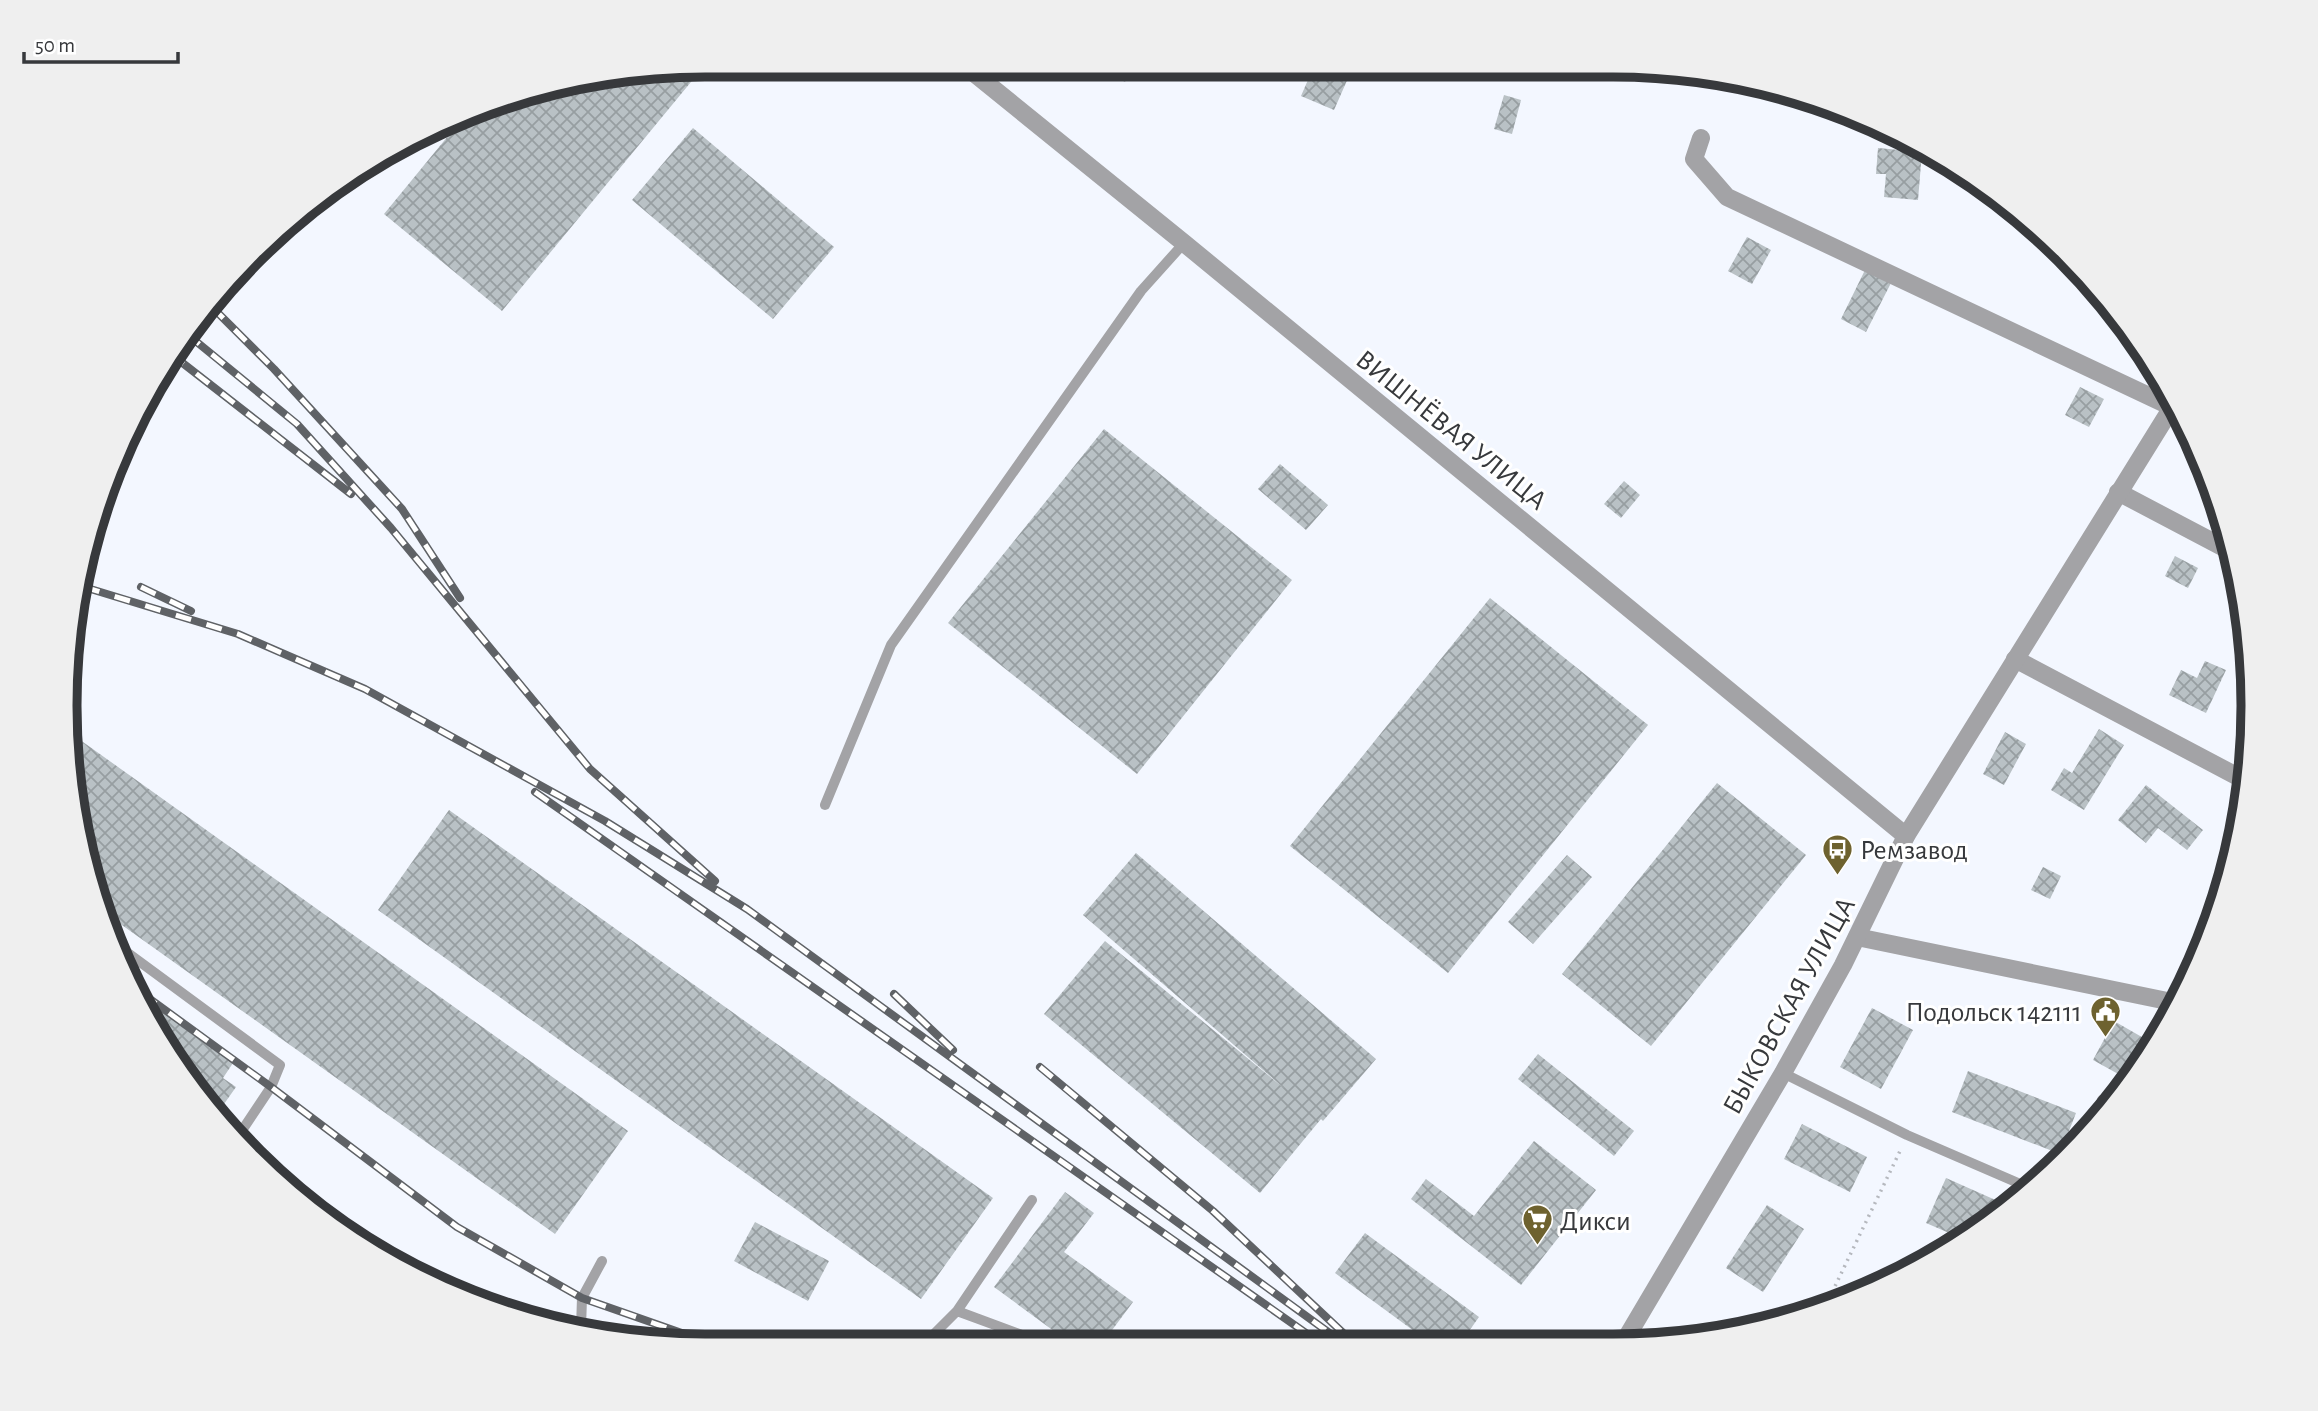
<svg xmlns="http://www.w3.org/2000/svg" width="2318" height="1411" viewBox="0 0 2318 1411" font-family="'Alegreya Sans',sans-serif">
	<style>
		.building { fill: url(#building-cross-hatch) }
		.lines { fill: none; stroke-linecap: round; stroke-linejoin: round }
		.path { stroke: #b5b8be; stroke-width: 3.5; stroke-dasharray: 2 5; stroke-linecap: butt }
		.service { stroke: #a3a3a6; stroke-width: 10 }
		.minor { stroke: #a3a3a6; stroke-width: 18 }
		.tertiary { stroke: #a3a3a6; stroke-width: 18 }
		.rail-casing { stroke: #5f6266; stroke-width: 8 }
		.rail { stroke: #fff; stroke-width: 5; stroke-dasharray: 16; stroke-linecap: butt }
		.labels { text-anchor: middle; stroke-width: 6; stroke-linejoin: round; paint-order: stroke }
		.street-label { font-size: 28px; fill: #37393c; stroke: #fff }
		.poi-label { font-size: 28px; fill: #37393c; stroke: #fff; text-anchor: start }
		.rim { fill: none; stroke: #37393c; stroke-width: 9 }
	</style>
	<defs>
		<pattern id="building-cross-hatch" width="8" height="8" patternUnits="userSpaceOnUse" patternTransform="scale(1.75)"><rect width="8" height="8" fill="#b9c1c5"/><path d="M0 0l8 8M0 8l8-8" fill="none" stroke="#979ea1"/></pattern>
	</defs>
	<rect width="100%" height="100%" fill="#f3f7ff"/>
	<path class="building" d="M705 65 502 311 384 214 462 119 500 99Z
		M1095 65H1134L1125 82Z
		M1314 66H1326L1349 76 1334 110 1301 96Z
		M1504 95 1521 100 1512 134 1494 129Z
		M693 128 834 247 773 319 632 200Z
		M1878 148 1922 152 1918 200 1884 197 1886 174H1876Z
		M1950 163 1969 173 1974 177 1946 178Z
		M1747 237 1771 250 1752 284 1728 271Z
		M1865 270 1891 283 1866 332 1841 319Z
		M2080 387 2104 399 2089 427 2065 415Z
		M1104 429 1292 580 1137 774 948 623Z
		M1280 464 1328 505 1306 530 1258 489Z
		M1624 481 1640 495 1621 518 1604 504Z
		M2175 556 2198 568 2188 588 2165 576Z
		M1490 598 1648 725 1448 973 1290 846Z
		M2205 661 2226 670 2206 713 2169 695 2181 670 2197 678Z
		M2099 729 2124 745 2084 810 2051 790 2064 768 2072 773Z
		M2005 732 2026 744 2004 785 1983 774Z
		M76 737 628 1131 555 1234 98 908 71 744Z
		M1717 783 1806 855 1651 1046 1562 974Z
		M2146 785 2203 830 2187 850 2158 828 2146 843 2118 820Z
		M449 810 993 1198 921 1299 378 910Z
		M1136 853 1376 1059 1323 1121 1321 1119 1260 1193 1044 1014 1105 941 1285 1089 1083 915Z
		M1567 855 1592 877 1533 944 1508 922Z
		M2043 867 2061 876 2050 899 2031 890Z
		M147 1001 233 1063 223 1078 236 1087 217 1114 197 1095Z
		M1872 1008 1913 1030 1881 1089 1840 1067Z
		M2114 1021 2154 1044 2145 1062 2129 1080 2093 1060Z
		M1538 1054 1634 1131 1614 1156 1518 1079Z
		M1968 1071 2076 1113 2060 1154 1952 1112Z
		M1802 1124 1867 1157 1850 1192 1784 1159Z
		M1534 1141 1596 1190 1521 1285 1411 1199 1426 1179 1474 1216Z
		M1946 1178 2009 1206 1963 1239 1926 1223Z
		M1065 1192 1094 1213 1064 1252 1133 1302 1101 1345H1073L994 1287Z
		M1767 1205 1804 1229 1763 1292 1726 1268Z
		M755 1222 829 1261 808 1301 734 1261Z
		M1365 1233 1479 1317 1459 1345H1433L1335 1273Z"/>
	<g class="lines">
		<path class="path" d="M1826 1305 1901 1149"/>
		<path class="service" d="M825 805 891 645 1141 291 1184 243
			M117 945 280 1065 271 1087 239 1135
			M1783 1073 1907 1135 2032 1189
			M2102 1100 2108 1104
			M957 1311 1049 1345
			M581 1328 582 1298 602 1261
			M923 1345 957 1311 1032 1200"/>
		<path class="minor" d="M964 65 1184 243 1906 836
			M1701 138 1694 159 1727 197 2172 407
			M2118 492 2232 552
			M2015 659 2246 781
			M1857 937 2177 1003"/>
		<path class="tertiary" d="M1622 1345 1783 1073 1843 965 1906 836 2174 404"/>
		<defs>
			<path id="rail" d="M212 307 274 369 402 509 460 598
				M187 334 297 424 391 528 590 769 715 881
				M171 354 351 494
				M84 587 238 634 365 689 605 821 747 909 1346 1345
				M141 587 191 611
				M535 792 1323 1345
				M143 994 271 1087 457 1227 582 1298 696 1338 749 1345
				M894 994 953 1050
				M1040 1067 1213 1211 1356 1345"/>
		</defs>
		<use href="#rail" class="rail-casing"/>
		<use href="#rail" class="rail"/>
	</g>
	<defs>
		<symbol id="bus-pin" viewBox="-11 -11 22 30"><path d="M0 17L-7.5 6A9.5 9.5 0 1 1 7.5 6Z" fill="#6e622f" stroke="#fff"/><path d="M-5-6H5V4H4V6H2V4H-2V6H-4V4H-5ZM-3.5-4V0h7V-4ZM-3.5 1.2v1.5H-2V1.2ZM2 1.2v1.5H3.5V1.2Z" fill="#fff"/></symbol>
		<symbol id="civic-pin" viewBox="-11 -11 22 30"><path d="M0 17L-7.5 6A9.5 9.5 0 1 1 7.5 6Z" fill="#6e622f" stroke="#fff"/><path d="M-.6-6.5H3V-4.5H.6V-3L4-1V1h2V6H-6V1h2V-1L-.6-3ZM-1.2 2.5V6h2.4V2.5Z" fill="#fff"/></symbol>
		<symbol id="supermarket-pin" viewBox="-11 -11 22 30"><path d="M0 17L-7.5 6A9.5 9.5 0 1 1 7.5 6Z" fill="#6e622f" stroke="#fff"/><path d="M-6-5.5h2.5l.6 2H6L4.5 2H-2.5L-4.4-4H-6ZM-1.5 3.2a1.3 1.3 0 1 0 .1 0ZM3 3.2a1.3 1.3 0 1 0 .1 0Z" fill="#fff"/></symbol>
	</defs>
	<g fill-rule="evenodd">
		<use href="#bus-pin" x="1820" y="832" width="35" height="47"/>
		<use href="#civic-pin" x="2088" y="994" width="35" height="47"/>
		<use href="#supermarket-pin" x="1520" y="1202" width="35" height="47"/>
	</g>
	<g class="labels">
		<g class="street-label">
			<text transform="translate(1452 429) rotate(39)" y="10">ВИШНЁВАЯ УЛИЦА</text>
			<text transform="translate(1788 1005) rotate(-61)" y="10">БЫКОВСКАЯ УЛИЦА</text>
		</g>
		<g class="poi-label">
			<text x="1860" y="859">Ремзавод</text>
			<text x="2082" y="1021" text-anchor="end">Подольск 142111</text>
			<text x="1560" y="1230">Дикси</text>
		</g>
	</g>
	<path d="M0 0H2318V1411H0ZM705 77H1613A628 628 0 0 1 2241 705V706A628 628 0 0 1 1613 1334H705A628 628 0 0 1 77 706V705A628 628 0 0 1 705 77Z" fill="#efefef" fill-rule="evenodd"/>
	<path class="rim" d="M705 77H1613A628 628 0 0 1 2241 705V706A628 628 0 0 1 1613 1334H705A628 628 0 0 1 77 706V705A628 628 0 0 1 705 77Z"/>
	<path d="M24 52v10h154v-10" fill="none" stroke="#37393c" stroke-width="3.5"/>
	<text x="35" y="52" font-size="21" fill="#37393c" stroke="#ffffff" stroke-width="5" paint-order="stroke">50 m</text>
</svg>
